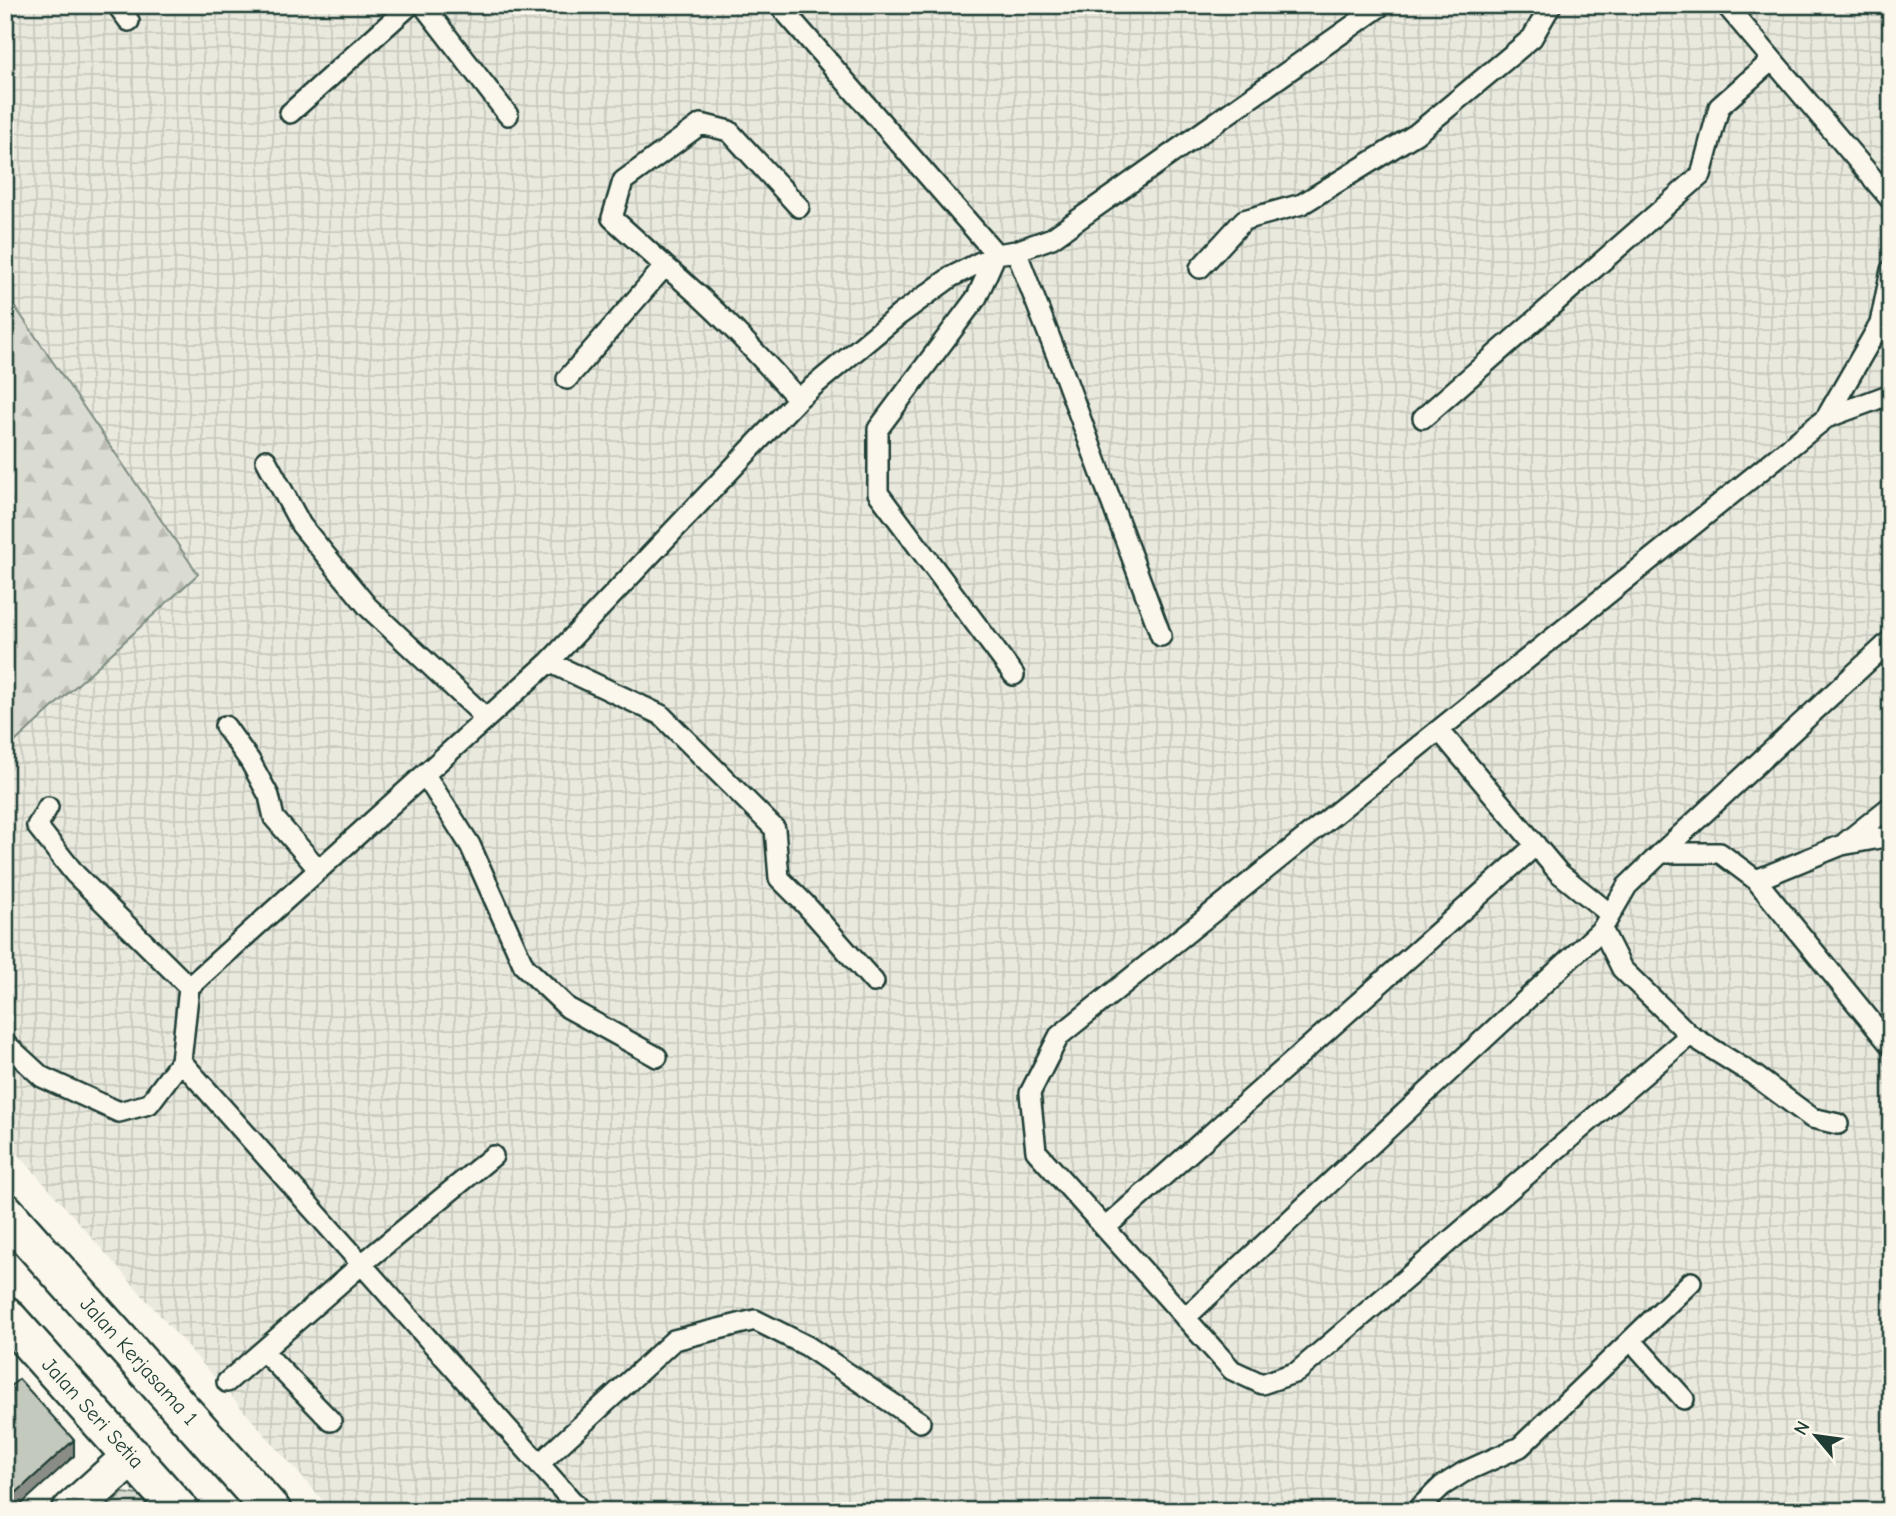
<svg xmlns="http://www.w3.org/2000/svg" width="1896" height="1516" viewBox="0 0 1896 1516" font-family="'Comic Neue',sans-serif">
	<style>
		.industrial { fill: url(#industrial-grid) }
		.forest { fill: url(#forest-firs); stroke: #7d8c82; stroke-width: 2 }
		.park { fill: #dbdcd1; stroke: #7d8c82; stroke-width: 2 }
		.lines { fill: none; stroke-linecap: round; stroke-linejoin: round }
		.service-casing { stroke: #1f3d34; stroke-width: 24 }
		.minor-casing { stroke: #1f3d34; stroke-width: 42 }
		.service { stroke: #fbf7ec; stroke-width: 19 }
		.minor { stroke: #fbf7ec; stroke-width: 37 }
		.shaded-wall { fill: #898d85; stroke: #1f3d34; stroke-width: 2 }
		.building { fill: #c4c9be; stroke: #1f3d34; stroke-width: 2 }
		.labels { text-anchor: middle; stroke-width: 6; stroke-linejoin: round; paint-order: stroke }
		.street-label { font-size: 21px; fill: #1f3d34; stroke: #fbf7ec }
	</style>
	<defs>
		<pattern id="industrial-grid" width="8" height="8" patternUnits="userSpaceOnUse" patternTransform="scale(1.75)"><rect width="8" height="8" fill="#eae9de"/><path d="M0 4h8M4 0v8" fill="none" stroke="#c8c9bf"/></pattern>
		<pattern id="forest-firs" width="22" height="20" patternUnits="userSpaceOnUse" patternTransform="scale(1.75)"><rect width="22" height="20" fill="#dbdcd1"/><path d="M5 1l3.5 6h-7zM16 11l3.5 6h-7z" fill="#bcbeb4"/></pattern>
	</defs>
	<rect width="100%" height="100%" fill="#fbf7ec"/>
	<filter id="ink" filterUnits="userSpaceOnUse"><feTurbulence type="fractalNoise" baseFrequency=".0143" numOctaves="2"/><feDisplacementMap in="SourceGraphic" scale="14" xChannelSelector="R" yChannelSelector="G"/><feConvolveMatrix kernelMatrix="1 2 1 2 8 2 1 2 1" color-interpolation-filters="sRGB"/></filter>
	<g filter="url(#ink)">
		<path class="industrial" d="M5 5H1891V1511H332L5 1139V751L198 574 5 292Z"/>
		<path class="forest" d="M5 292 198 574 5 751Z"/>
		<path class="park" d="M123 1493 139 1495 154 1511H104Z"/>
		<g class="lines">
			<defs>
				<path id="service" d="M117 5 129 21
					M423 5 508 115
					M1726 5 1891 200
					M290 113 410 5
					M1016 251 1064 374 1161 636
					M665 266 612 218 623 181 701 124 729 131 799 207
					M1200 268 1244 220 1302 204 1416 134 1532 38 1551 5
					M567 379 665 266C714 306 756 352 798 399
					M1423 418 1701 175 1719 107 1772 60
					M1826 418 1891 394
					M266 460 301 525 368 607 486 718
					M549 662 661 715 775 829 779 878 805 904 874 982
					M1014 675 878 493V429L977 297 996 254 1016 251 1052 238 1382 5
					M225 726 250 761 269 796 274 818 319 870
					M1439 730 1559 873 1610 914
					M425 775 470 845 524 966 568 1008 657 1057
					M48 807 37 826 75 874 189 987
					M1846 842 1891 806
					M1661 853 1891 640
					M1756 880 1842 845 1891 836
					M1602 929 1627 886 1661 853H1720L1756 880 1891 1046
					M5 1043 42 1077 119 1112 149 1104 181 1061
					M1838 1124 1812 1118 1754 1075 1690 1035 1297 1372 1262 1384 1232 1370 1036 1151 1030 1093 1059 1036 1826 418 1880 324 1891 270
					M1105 1228 1536 845
					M1185 1318 1602 929 1622 969 1690 1035
					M1631 1340 1684 1399
					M263 1351 331 1421
					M227 1382 362 1264 493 1156
					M539 1464 674 1340 755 1320 807 1346 920 1422
					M581 1511 181 1061 189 987 549 662 798 399 899 315 951 277 996 254 779 5
					M1416 1511 1442 1486 1464 1472 1520 1447 1691 1282"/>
				<path id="minor" d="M5 1212 272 1511
					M5 1315 180 1511
					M71 1511 132 1456"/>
			</defs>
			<use href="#service" class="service-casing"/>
			<use href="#minor" class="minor-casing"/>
			<use href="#service" class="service"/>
			<use href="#minor" class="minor"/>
		</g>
		<path class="shaded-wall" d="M74 1440V1456L14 1511H5V1503Z"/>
		<path class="building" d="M19 1379 74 1440 5 1503V1391Z"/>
	</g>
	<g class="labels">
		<g class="street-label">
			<text transform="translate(139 1361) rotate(48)" y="7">Jalan Kerjasama 1</text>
			<text transform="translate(93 1413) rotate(48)" y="7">Jalan Seri Setia</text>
		</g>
	</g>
	<rect width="1896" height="1516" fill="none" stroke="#fbf7ec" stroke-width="28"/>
	<rect x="14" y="14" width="1868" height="1488" fill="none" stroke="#1f3d34" stroke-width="2.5" filter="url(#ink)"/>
	<g transform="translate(1816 1436) rotate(299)" stroke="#fbf7ec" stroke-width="5" paint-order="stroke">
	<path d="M0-5L12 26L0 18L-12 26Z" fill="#1f3d34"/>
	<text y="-10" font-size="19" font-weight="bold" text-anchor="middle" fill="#1f3d34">N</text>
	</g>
</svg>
